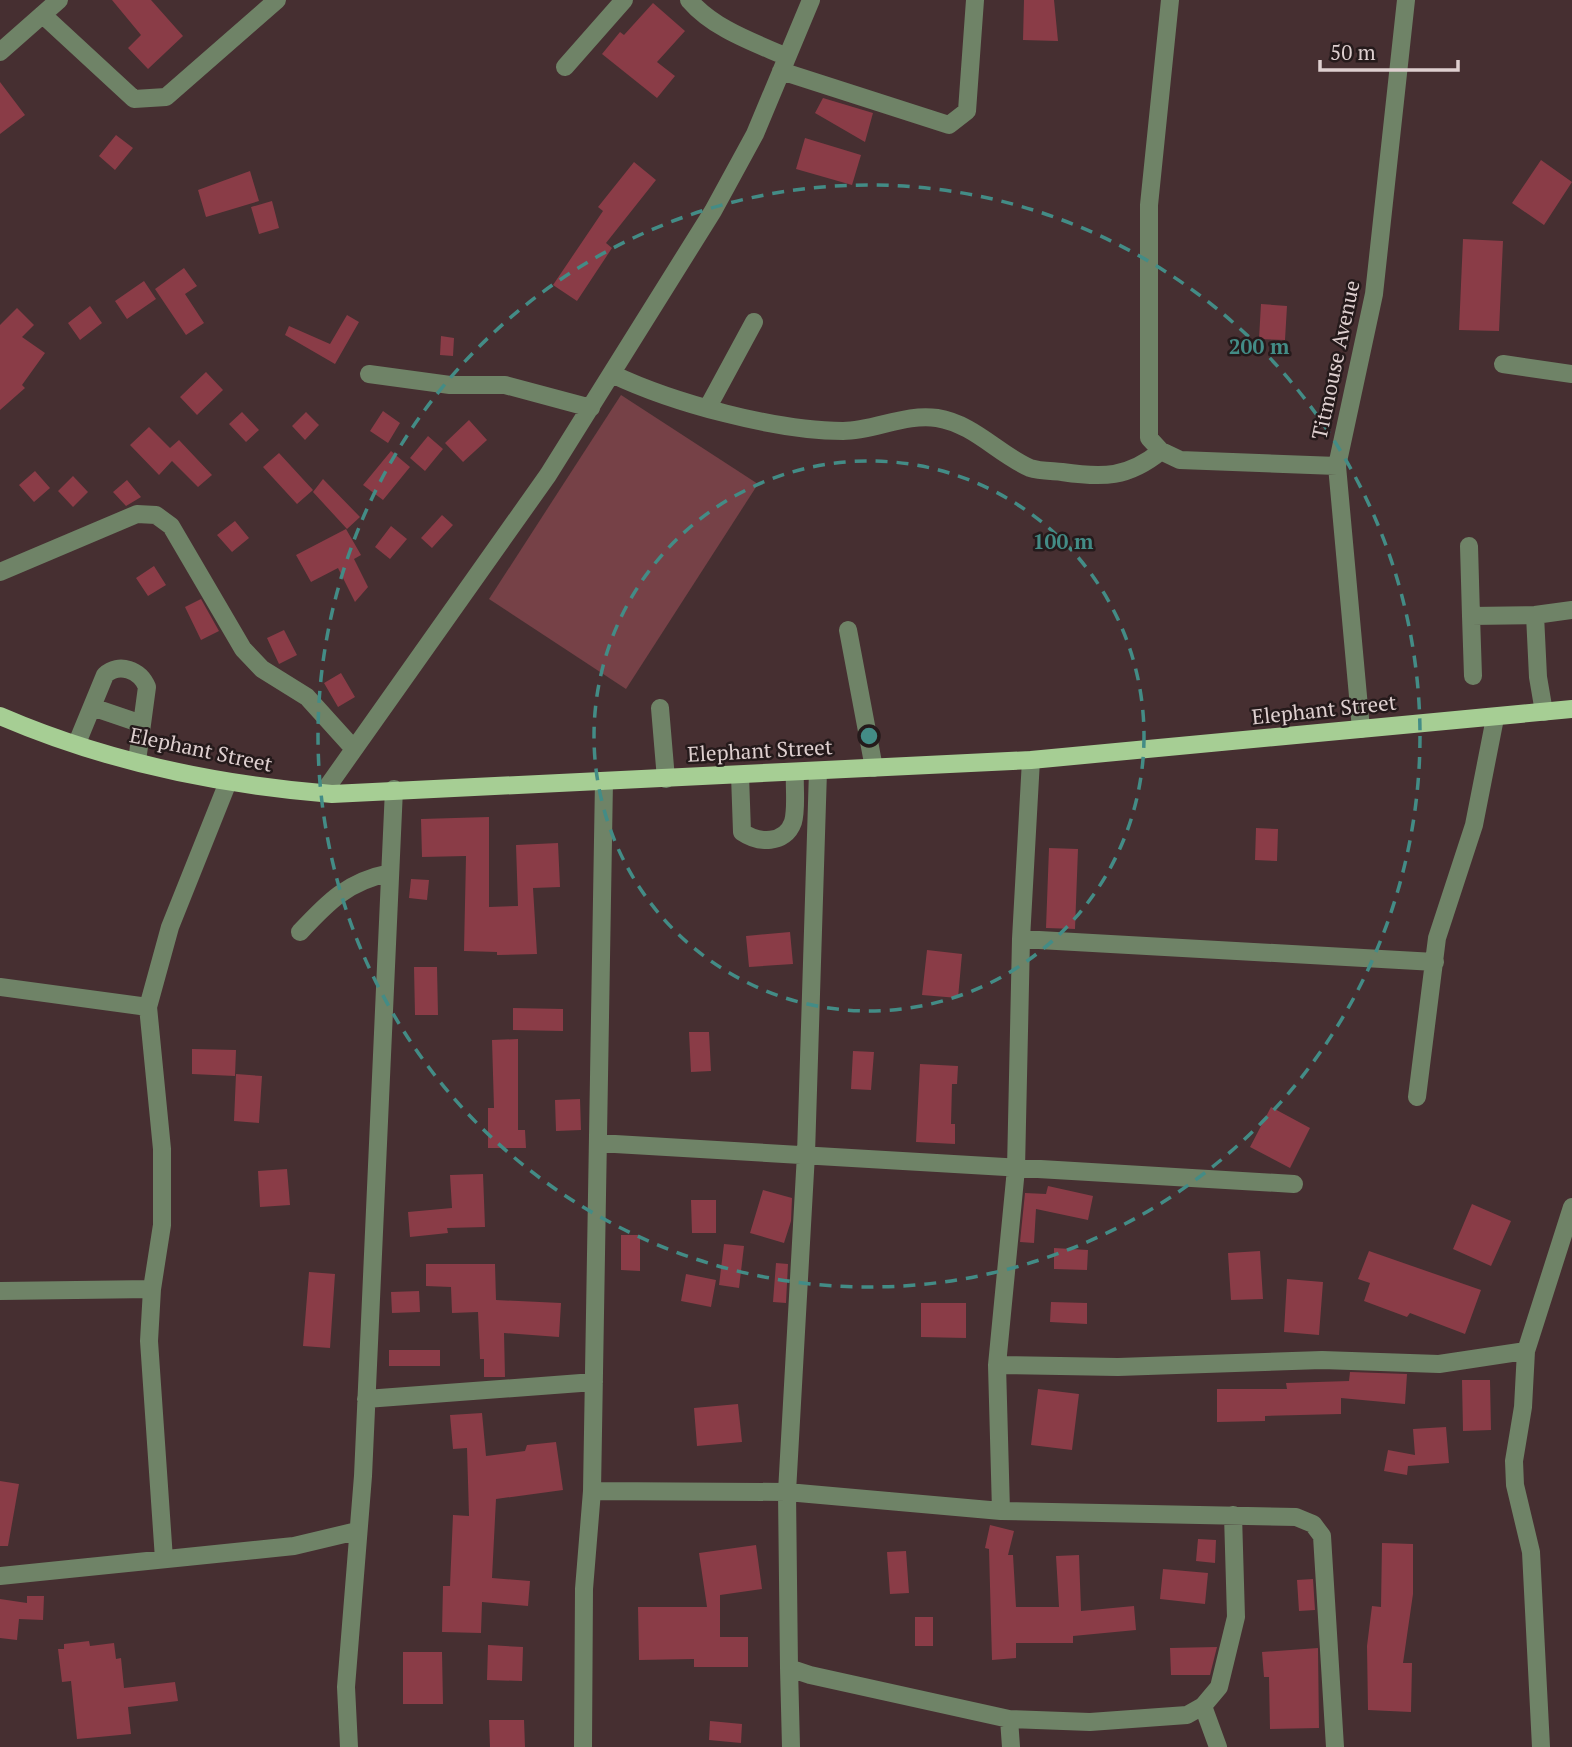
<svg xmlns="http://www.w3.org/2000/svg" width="1572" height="1747" viewBox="0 0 1572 1747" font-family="'PT Serif',serif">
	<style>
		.green { fill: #764147 }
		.building { fill: #8a3c47 }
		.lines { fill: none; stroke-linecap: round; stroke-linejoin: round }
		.minor { stroke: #6f8367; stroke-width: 18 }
		.major { stroke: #a6ce94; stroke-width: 18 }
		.ring { fill: none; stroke: #438c86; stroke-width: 3.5; stroke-dasharray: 12 9 }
		.labels { text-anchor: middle; stroke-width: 5; stroke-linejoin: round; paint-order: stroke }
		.street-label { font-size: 21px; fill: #decfcf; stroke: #251a1b }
		.centre { fill: #438c86; stroke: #251a1b; stroke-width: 3.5 }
		.ring-label { font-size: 21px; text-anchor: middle; font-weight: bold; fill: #438c86; stroke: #251a1b; stroke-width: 5; stroke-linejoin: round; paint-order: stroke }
	</style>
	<rect width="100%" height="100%" fill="#462f31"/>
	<path class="green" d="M621 395 758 484 626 689 489 599Z"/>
	<path class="building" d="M112 0H151L183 36 148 69 128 48 141 35Z
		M1024 0H1054L1058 41 1023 40Z
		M653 3 685 31 657 62 675 76 657 98 602 54 620 32 624 35Z
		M0 82 25 115 0 134Z
		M823 98 873 113 865 142 815 113Z
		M116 135 133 148 115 170 99 156Z
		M805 138 861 155 852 185 796 169Z
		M1541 160 1572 182 1544 225 1512 203Z
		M634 162 656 180 606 243 612 248 577 301 553 285 603 211 598 207Z
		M250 171 259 201 206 217 198 190Z
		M272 201 279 228 259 234 251 207Z
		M1463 239 1503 241 1499 331 1459 330Z
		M184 268 197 286 185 294 204 323 186 335 155 289Z
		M144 281 156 299 127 319 115 301Z
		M1261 304 1287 306 1285 340 1259 339Z
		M90 306 102 323 80 340 68 323Z
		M17 308 34 325 22 337 45 353 22 385 25 388 0 410V325Z
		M347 315 359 322 335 364 285 335 289 326 330 344Z
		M441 336 454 338 453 356 440 355Z
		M206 372 223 390 197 415 180 397Z
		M383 411 400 423 388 443 370 431Z
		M242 412 259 430 246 442 229 424Z
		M306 412 319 425 305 440 292 426Z
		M469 420 487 440 463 462 445 443Z
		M149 427 170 448 179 440 212 475 198 487 172 461 159 475 130 445Z
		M428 436 443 449 425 471 410 458Z
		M391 451 410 467 383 500 363 485Z
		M279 453 313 490 297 504 263 467Z
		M35 471 50 488 34 502 19 485Z
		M73 476 88 492 73 507 58 491Z
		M323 479 360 517 347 529 313 492Z
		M127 480 141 497 126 506 113 492Z
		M442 515 453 525 432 548 421 538Z
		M235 521 249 538 232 552 217 535Z
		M391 526 407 539 390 559 375 547Z
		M346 529 361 555 354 559 368 587 355 602 338 568 311 582 296 555Z
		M154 566 166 585 148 596 136 578Z
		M201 599 219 631 201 640 185 607Z
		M284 630 297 655 279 664 267 638Z
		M341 673 355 697 338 707 324 683Z
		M489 817V907L518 906 516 845 558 843 560 887 533 888 537 954 497 955V952L464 951 466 856 422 857 421 819Z
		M1256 828 1278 829 1277 861 1255 860Z
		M1049 848 1078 849 1075 929 1046 928Z
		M411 879 429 880 427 900 409 898Z
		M790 932 793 964 749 967 746 936Z
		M927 950 962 954 958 998 922 995Z
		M414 967H437L438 1015H415Z
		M513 1008 563 1009V1031L513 1030Z
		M689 1032H709L711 1071 691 1072Z
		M518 1039V1130H525L526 1148H488V1108H494L492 1040Z
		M192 1049 236 1050 235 1076 192 1074Z
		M853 1051 874 1052 871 1090 851 1089Z
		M920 1064 958 1066 957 1084H952L951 1124H955V1144L916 1142Z
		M236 1074 262 1076 259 1123 234 1121Z
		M580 1099 581 1130 556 1131 555 1100Z
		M1271 1107 1310 1128 1290 1168 1250 1147Z
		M287 1169 290 1205 260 1207 258 1171Z
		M483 1174 485 1227 447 1228 448 1233 410 1237 408 1212 452 1208 450 1175Z
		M1048 1186 1093 1196 1088 1220 1036 1209 1034 1243 1020 1242 1025 1193 1046 1194Z
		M763 1190 792 1198 791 1221 784 1243 750 1233Z
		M691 1200H716V1233H692Z
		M1472 1204 1511 1221 1491 1266 1453 1249Z
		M621 1235H640V1271L621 1270Z
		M724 1244 744 1246 739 1288 719 1285Z
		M1054 1248 1088 1250 1087 1270 1054 1269Z
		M1260 1251 1263 1299 1231 1300 1228 1253Z
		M1369 1251 1481 1290 1465 1334 1410 1313 1407 1317 1364 1301 1370 1283 1358 1279Z
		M776 1263 788 1264 786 1303 773 1302Z
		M426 1264H495L496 1300 561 1303 559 1337 504 1333 505 1377H484V1359H480L478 1312 452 1313 451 1287 426 1286Z
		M309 1272 335 1274 330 1348 303 1346Z
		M686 1274 716 1280 711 1307 681 1301Z
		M1287 1279 1323 1282 1319 1335 1284 1332Z
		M419 1291 420 1312 392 1313 391 1292Z
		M1051 1302 1087 1303V1324L1050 1322Z
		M921 1303H966V1338L921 1337Z
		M389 1350H440V1366H389Z
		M1350 1372 1407 1374 1405 1404 1341 1398V1414L1265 1416V1421L1217 1422V1389H1287L1286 1383 1349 1381Z
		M1462 1380H1490L1491 1430 1463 1431Z
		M1038 1389 1079 1394 1072 1450 1031 1445Z
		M738 1404 742 1442 697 1446 694 1408Z
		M482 1413 486 1456 525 1451 527 1445 556 1442 563 1490 496 1499 492 1578 530 1581 528 1606 482 1602 481 1633 442 1632 443 1586H450L453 1515 469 1516 467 1448 453 1449 450 1415Z
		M1446 1427 1449 1463 1408 1466 1407 1475 1384 1471 1388 1450 1415 1455 1413 1429Z
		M0 1481 19 1484 8 1546H0Z
		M990 1525 1014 1531 1008 1555H1013L1016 1607H1059L1056 1556 1079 1555 1081 1611 1134 1606 1136 1630 1073 1636V1643H1016V1658L992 1660 989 1549 985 1548Z
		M1198 1539 1216 1540 1215 1563 1196 1561Z
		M1382 1543 1413 1544V1594L1403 1663H1412L1411 1712 1368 1710 1367 1646 1372 1606 1381 1607Z
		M756 1545 762 1589 720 1595V1637H748V1667H694V1659L639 1660 638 1607H707L699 1553Z
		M906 1551 909 1593 890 1594 887 1552Z
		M1163 1569 1208 1573 1205 1604 1160 1599Z
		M1313 1579 1315 1610 1299 1611 1297 1580Z
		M27 1596H44L43 1620 19 1619 17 1640 0 1638V1599L27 1603Z
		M915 1617H933V1646H915Z
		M89 1641 90 1646 114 1643 116 1659 121 1658 124 1688 175 1682 178 1701 128 1707 131 1734 77 1739 71 1681 62 1682 58 1649H64V1644Z
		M488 1645 523 1647 522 1681 487 1680Z
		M1217 1647 1210 1675H1171L1170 1648Z
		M1318 1648 1319 1728 1270 1729 1269 1677H1264L1262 1652Z
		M403 1652H442L443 1704H403Z
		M489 1720H524L525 1747H490Z
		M710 1721 742 1724 741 1743 709 1740Z"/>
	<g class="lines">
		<path class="minor" d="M689 0C714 29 753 42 787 57
			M1170 0 1149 205V438L1161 451 1180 460 1337 466
			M43 15 134 99 166 97 277 0
			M0 52 59 0
			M565 67 624 0
			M781 71 949 125 967 111 975 0
			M1503 364 1572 374
			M369 374 450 385H505L591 408
			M612 374C673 403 776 431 843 431 874 431 906 413 937 418 974 424 998 454 1030 468 1039 471 1052 471 1062 472 1103 478 1128 478 1161 451
			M708 407 754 322
			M1469 546 1471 616 1535 615 1572 610
			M0 572 137 514 156 515 171 526 243 649 262 669 307 697 354 749
			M1535 615 1538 677 1544 712
			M1471 616 1473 676
			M848 630 874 768
			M92 707 142 724
			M660 708 666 779
			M1361 729 1337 466 1374 294 1406 0
			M77 743 105 675C119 662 140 670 147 687L137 761
			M818 771 806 1154 787 1492 789 1668 810 1675 1009 1719 1090 1722 1187 1715 1203 1706 1219 1687 1236 1617 1233 1515
			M740 775 742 832C758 843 785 845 793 822 797 808 794 787 795 773
			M323 793 548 475 713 211 755 134 811 0
			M300 932C328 902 348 881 390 873
			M1021 939 1435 962
			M0 987 148 1007
			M1417 1097 1437 938 1474 825 1495 718
			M598 1143 1294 1184
			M0 1291 152 1289
			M997 1365 1118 1367 1322 1360 1439 1364 1526 1351
			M366 1399 594 1382
			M592 1491 787 1492 1001 1511 1296 1517 1313 1524 1322 1536 1335 1747
			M1001 1511 997 1365 1016 1169 1021 939 1031 760
			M164 1559 149 1341 152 1289 162 1225V1149L148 1007 170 927 228 782
			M0 1576 294 1546 357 1531
			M789 1668 791 1747
			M1203 1706 1218 1747
			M1009 1719 1011 1747
			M349 1747 346 1687 363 1476 394 789
			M583 1747 584 1589 592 1491 604 781
			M1541 1747 1531 1552 1515 1485 1514 1461 1523 1407 1526 1351 1572 1207"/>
		<path class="major" d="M0 716C104 761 219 785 332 794L1031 760 1572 709"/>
	</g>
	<g class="ring">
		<circle cx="869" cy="736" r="275"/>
		<circle cx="869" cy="736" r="551"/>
	</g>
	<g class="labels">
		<g class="street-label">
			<text transform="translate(1336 360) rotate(-78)" y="7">Titmouse Avenue</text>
			<text transform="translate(1324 710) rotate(-6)" y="7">Elephant Street</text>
			<text transform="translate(201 750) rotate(12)" y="7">Elephant Street</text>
			<text transform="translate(760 751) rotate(-3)" y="7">Elephant Street</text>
		</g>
	</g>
	<circle cx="869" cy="736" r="10" class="centre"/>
	<g class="ring-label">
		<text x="1259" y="354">200 m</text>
		<text x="1063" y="549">100 m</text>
	</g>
	<path d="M1320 60v10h138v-10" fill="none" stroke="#decfcf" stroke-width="3.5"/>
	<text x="1330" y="60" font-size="21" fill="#decfcf" stroke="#251a1b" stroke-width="5" paint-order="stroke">50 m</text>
</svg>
